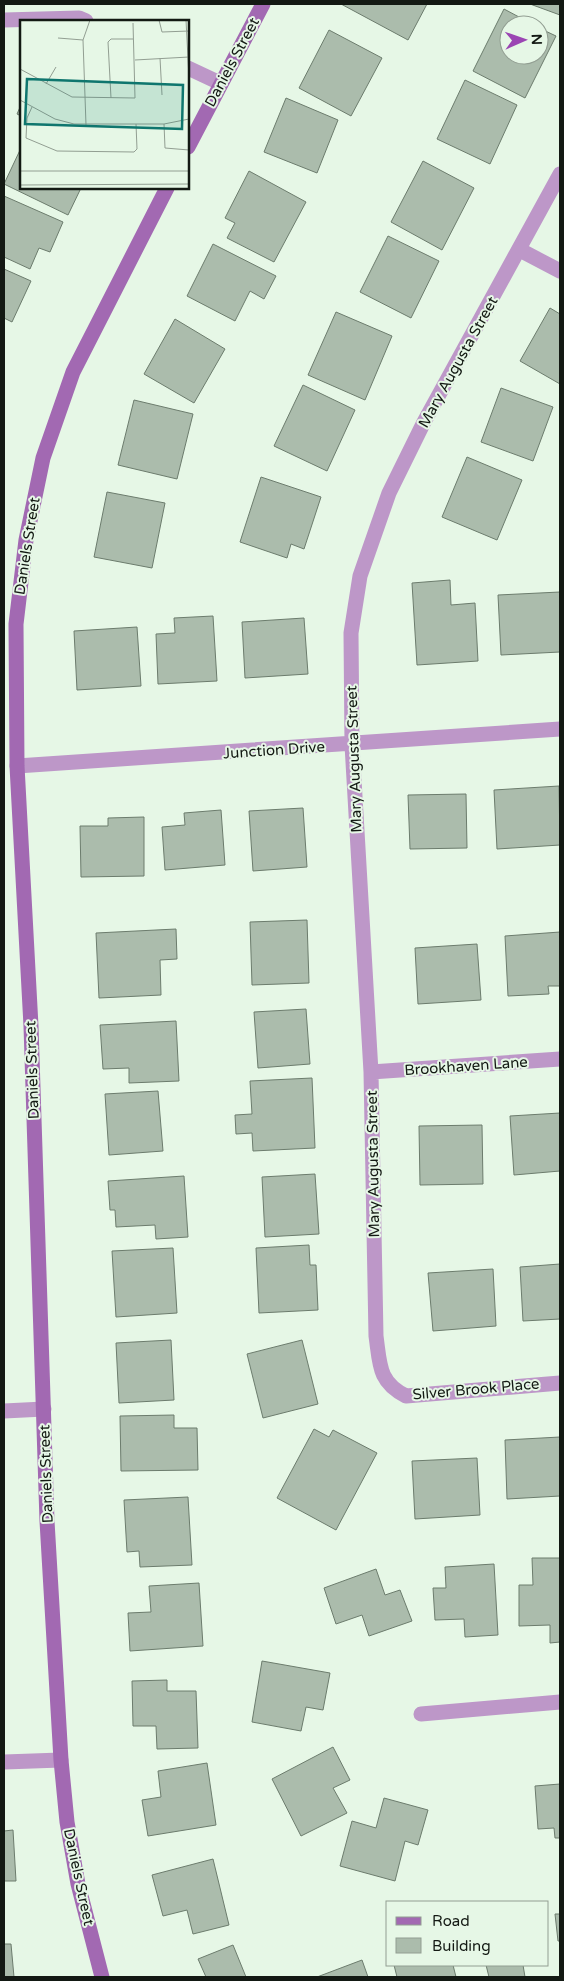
<svg xmlns="http://www.w3.org/2000/svg" width="564" height="1981" viewBox="0 0 564 1981" font-family="'Varela Round',sans-serif">
	<style>
		.building { fill: #abbcac; stroke: #6c7c6d }
		.lines { fill: none; stroke-linecap: round; stroke-linejoin: round }
		.street { stroke: #bd97c8; stroke-width: 15 }
		.secondary { stroke: #a269b2; stroke-width: 15 }
		.labels { text-anchor: middle; stroke-width: 4; stroke-linejoin: round; paint-order: stroke }
		.street-label { font-size: 15px; fill: #131913; stroke: #e6f7e6 }
		.inset-road { fill: none; stroke: #929e92; stroke-width: 1 }
		.view { fill: #0f766e; fill-opacity: 0.15; stroke: #0f766e; stroke-width: 2.5 }
		.inset-edge { fill: none; stroke: #131913; stroke-width: 2.5 }
	</style>
	<rect width="100%" height="100%" fill="#e6f7e6"/>
	<path class="building" d="M341 4H427L408 40Z
		M530 4H560V15Z
		M504 9 534 25H509V55H539V28L556 36 525 98 473 71Z
		M329 30 382 58 351 116 299 88Z
		M465 80 517 105 490 164 437 139Z
		M286 98 338 120 317 173 264 152Z
		M21 105V116L17 114Z
		M21 148V188H81L68 215 4 184Z
		M423 161 474 188 442 250 391 222Z
		M249 171 306 202 274 262 227 238 235 223 225 218Z
		M4 196 63 222 50 252 39 248 30 269 4 257Z
		M388 236 439 261 411 318 360 292Z
		M213 244 276 276 264 299 250 291 235 321 187 296Z
		M4 269 31 281 12 322 4 318Z
		M550 308 560 314V384L520 361Z
		M336 312 392 336 365 400 308 375Z
		M175 319 225 349 194 403 144 374Z
		M303 385 355 410 327 471 274 446Z
		M501 388 553 407 533 461 481 442Z
		M134 400 193 414 177 479 118 465Z
		M467 457 522 480 497 540 442 517Z
		M261 477 321 497 304 549 291 544 287 558 240 542Z
		M107 492 165 503 152 568 94 557Z
		M450 580 451 605 475 603 478 661 417 665 412 583Z
		M560 592V652L501 655 498 595Z
		M213 616 217 681 158 684 156 634 175 633 174 618Z
		M304 618 308 674 245 678 242 622Z
		M137 627 141 686 77 690 74 631Z
		M559 786 560 845 497 849 494 790Z
		M466 794 467 848 410 849 408 795Z
		M303 808 307 867 253 871 249 811Z
		M221 810 225 865 165 870 162 827 185 825 184 813Z
		M144 817V876L81 877 80 826H108V818Z
		M307 920 309 983 252 985 250 922Z
		M176 929 177 959 160 960 161 995 99 998 96 933Z
		M560 932V986H548L549 994 508 996 505 936Z
		M477 944 481 1000 418 1004 415 948Z
		M306 1009 310 1064 258 1068 254 1012Z
		M176 1021 179 1081 129 1083V1068L103 1069 100 1025Z
		M312 1078 315 1148 253 1151 252 1133 236 1134 235 1115 252 1114 250 1081Z
		M158 1091 163 1151 109 1155 105 1094Z
		M560 1113V1171L514 1175 510 1116Z
		M482 1125 483 1184 420 1185 419 1126Z
		M315 1174 319 1234 265 1237 262 1177Z
		M184 1176 188 1237 156 1239 155 1225 116 1227 115 1210H110L108 1181Z
		M309 1245 310 1265H316L318 1310 259 1313 256 1248Z
		M173 1248 177 1313 116 1317 112 1251Z
		M560 1264V1319L523 1321 520 1267Z
		M493 1269 496 1326 433 1331 428 1273Z
		M171 1340 174 1400 119 1403 116 1343Z
		M302 1340 318 1404 263 1418 247 1354Z
		M174 1415V1428H197L198 1470 121 1471 120 1416Z
		M314 1429 329 1437 333 1430 377 1453 336 1530 277 1498Z
		M560 1437V1496L507 1499 505 1440Z
		M477 1458 480 1515 415 1519 412 1461Z
		M188 1497 192 1565 140 1567 139 1551 127 1552 124 1500Z
		M532 1558H560V1642L550 1643V1625L519 1626V1585H533Z
		M494 1564 498 1635 465 1637 464 1619 435 1620 433 1588H446L445 1567Z
		M376 1569 385 1595 400 1590 412 1621 369 1636 362 1615 336 1624 324 1588Z
		M199 1583 203 1646 130 1651 128 1613 151 1612 149 1586Z
		M262 1661 330 1673 323 1710 306 1707 301 1731 252 1722Z
		M167 1680V1691H196L198 1748 157 1749 156 1726H133L132 1681Z
		M333 1747 350 1780 333 1788 347 1813 301 1836 272 1779Z
		M207 1763 216 1825 148 1836 142 1800 161 1797 158 1771Z
		M560 1784V1838H555L554 1828 538 1829 535 1786Z
		M384 1798 428 1810 418 1845 405 1841 395 1881 340 1866 352 1821 376 1828Z
		M13 1830 16 1881H4V1831Z
		M213 1859 229 1925 193 1934 187 1910 163 1916 152 1875Z
		M555 1914H560V1941H558Z
		M4 1944H11L14 1977H4Z
		M233 1945 246 1977H206L198 1959Z
		M362 1960 368 1977H317Z
		M394 1965H453L456 1977H397Z
		M486 1965H525H523L525 1977H489Z"/>
	<g class="lines">
		<path class="street" d="M4 20 79 18 86 21
			M188 68 220 83
			M560 174 424 422 389 493 360 576 351 633 352 745 371 1072 376 1336C380 1364 378 1382 406 1396L560 1383
			M520 250 560 271
			M17 766 560 729
			M371 1072 560 1059
			M4 1411 44 1409
			M421 1714 560 1702
			M4 1762 61 1760"/>
		<path class="secondary" d="M188 147 263 4
			M102 1977 78 1884 67 1822 61 1760 47 1521 31 1026 17 766 16 624 26 540 43 458 73 372 167 188"/>
	</g>
	<g class="labels">
		<g class="street-label">
			<text transform="translate(232 62) rotate(-62)" y="5">Daniels Street</text>
			<text transform="translate(458 362) rotate(-61)" y="5">Mary Augusta Street</text>
			<text transform="translate(27 546) rotate(-81)" y="5">Daniels Street</text>
			<text transform="translate(274 750) rotate(-4)" y="5">Junction Drive</text>
			<text transform="translate(354 759) rotate(-92)" y="5">Mary Augusta Street</text>
			<text transform="translate(466 1066) rotate(-4)" y="5">Brookhaven Lane</text>
			<text transform="translate(32 1070) rotate(-92)" y="5">Daniels Street</text>
			<text transform="translate(373 1164) rotate(-91)" y="5">Mary Augusta Street</text>
			<text transform="translate(476 1389) rotate(-5)" y="5">Silver Brook Place</text>
			<text transform="translate(46 1474) rotate(-92)" y="5">Daniels Street</text>
			<text transform="translate(79 1877) rotate(78)" y="5">Daniels Street</text>
		</g>
	</g>
	<g transform="translate(20 20)">
		<rect width="169" height="169" fill="#e6f7e6"/>
		<path class="inset-road" d="M139 0 142 12 169 11M166 0 169 58M38 18 63 20M140 38 142 75M115 40 169 37M0 49 52 77 115 78 113 3M26 64 36 47M91 78 88 22 91 19H113M0 80 35 99 54 104H144L169 99M12 87 7 98 6 118 37 131 114 132 117 129 116 104M144 104 145 128 169 130M66 105 63 20 70 0M0 151H169M0 165 169 164"/>
		<path class="view" d="M7 59 163 65 162 109 5 104Z"/>
		<rect width="169" height="169" class="inset-edge"/>
	</g>
	<rect width="564" height="1981" fill="none" stroke="#131913" stroke-width="10"/>
	<rect x="386" y="1901" width="162" height="65" fill="#e6f7e6" stroke="#929e92"/>
	<rect x="396" y="1917" width="25" height="8" fill="#a269b2" stroke="#929e92"/>
	<text x="432" y="1926" font-size="15" fill="#131913">Road</text>
	<rect x="396" y="1938" width="25" height="15" fill="#abbcac" stroke="#929e92"/>
	<text x="432" y="1951" font-size="15" fill="#131913">Building</text>
	<g transform="translate(524 40) rotate(88)"><circle r="24" fill="#e6f7e6" stroke="#929e92"/>
	<path d="M0-4L9 19L0 12L-9 19Z" fill="#9b45b3"/>
	<text y="-8" font-size="14" font-weight="bold" text-anchor="middle" fill="#131913">N</text>
	</g>
</svg>
